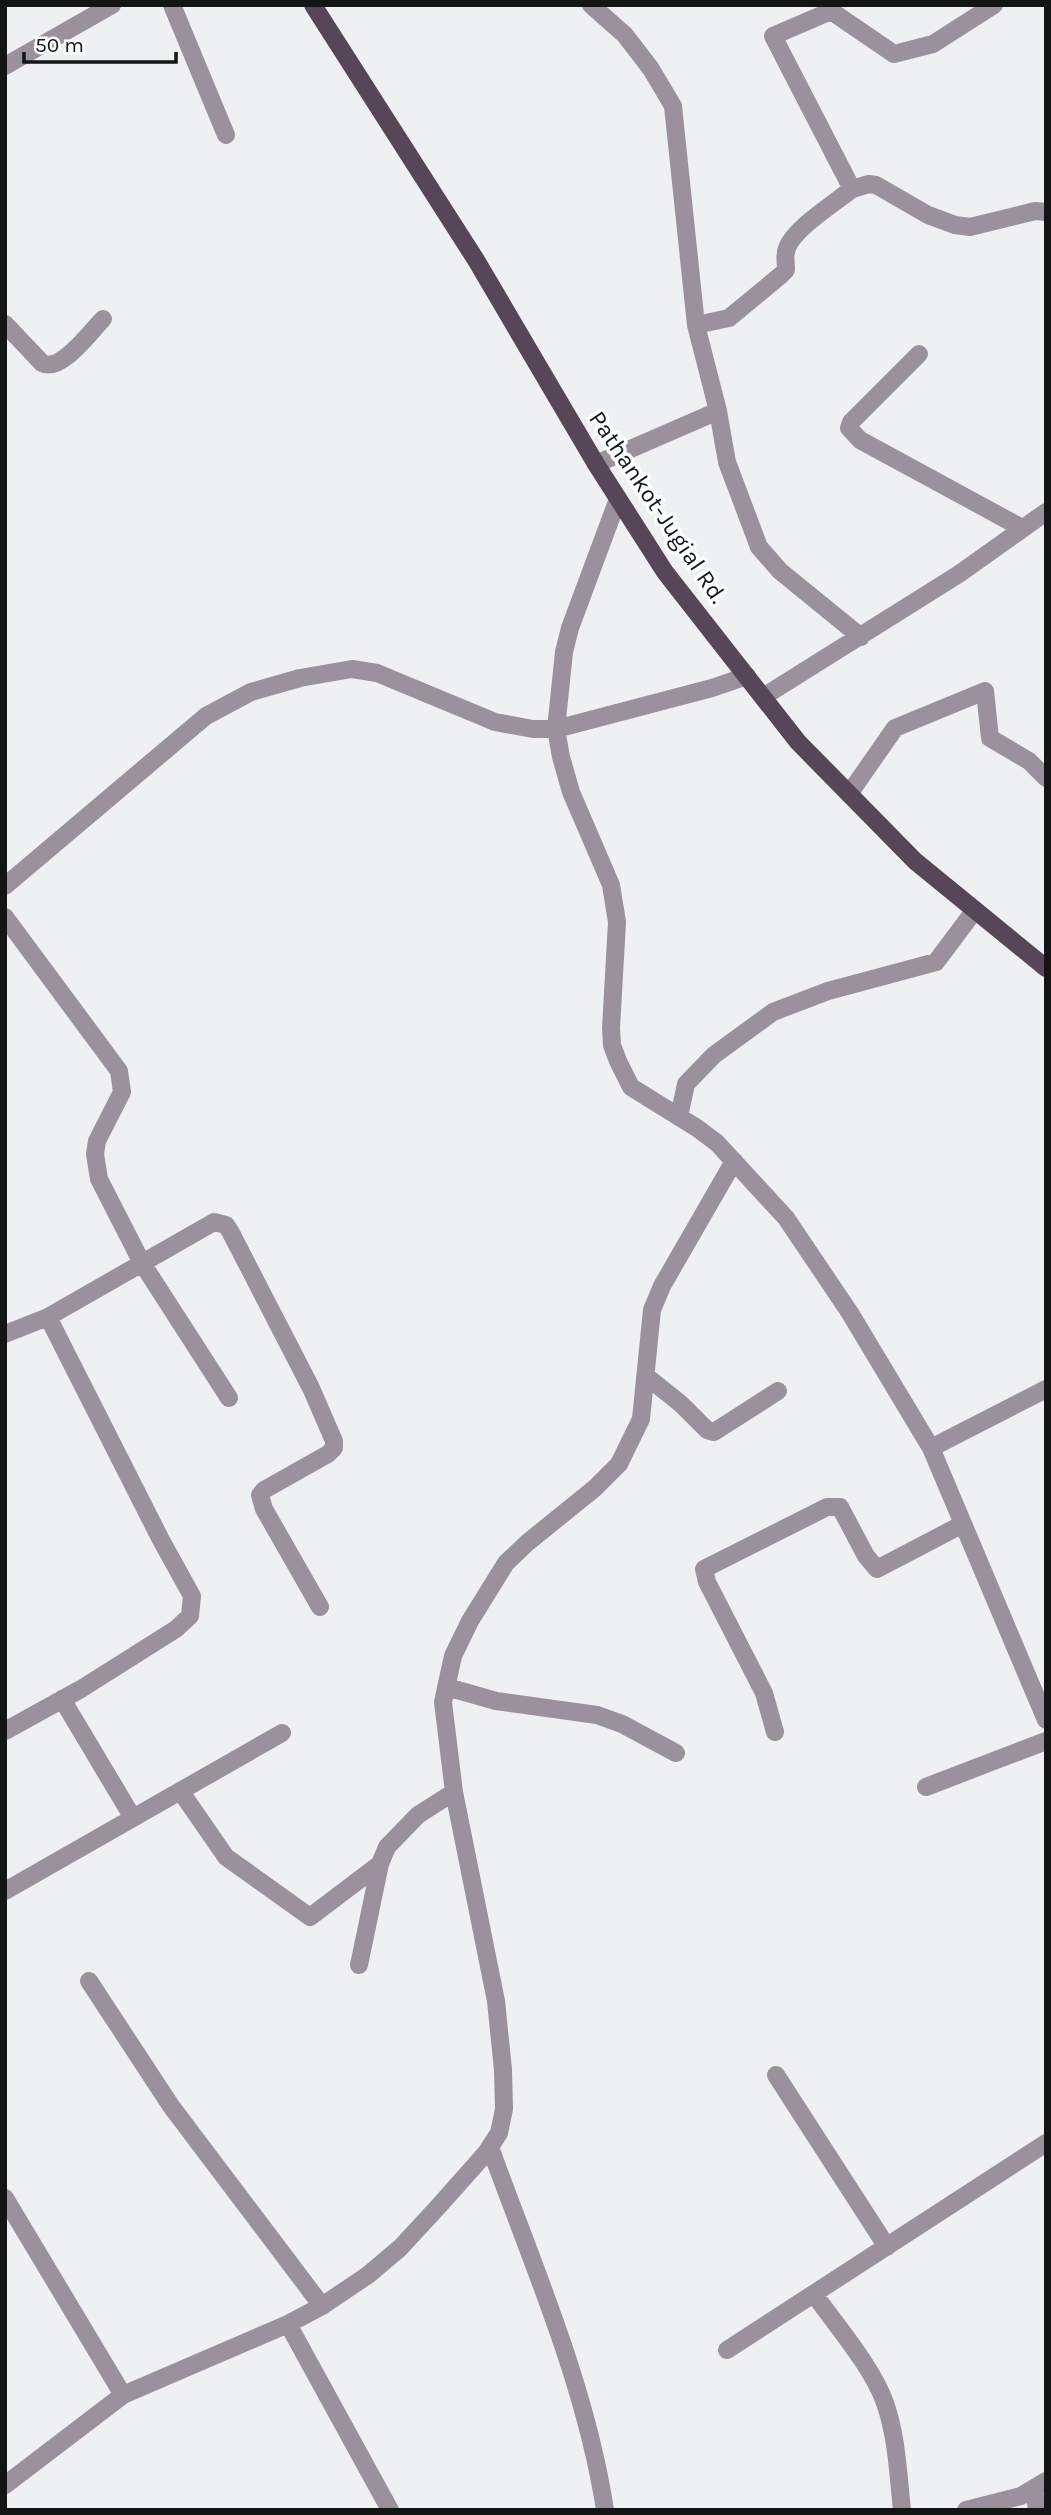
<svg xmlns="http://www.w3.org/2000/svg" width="1051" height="2515" viewBox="0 0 1051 2515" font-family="Karla,sans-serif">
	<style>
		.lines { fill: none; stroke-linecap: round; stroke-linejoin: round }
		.minor { stroke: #9b919d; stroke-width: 18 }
		.primary { stroke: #564658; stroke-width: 18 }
		.labels { text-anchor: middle; stroke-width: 7; stroke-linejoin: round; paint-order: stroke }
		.street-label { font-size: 24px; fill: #131414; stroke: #fcfdff }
	</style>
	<rect width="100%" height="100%" fill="#eff0f1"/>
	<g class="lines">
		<path class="minor" d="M172 5 226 135
			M591 5 625 35 651 69 673 106 696 325
			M5 66 112 5
			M852 189 773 36 831 11 894 54 933 44 994 5
			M5 324 42 363C61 373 90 332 103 319
			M919 354 851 422 849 428 860 440 1022 528
			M596 464 718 411
			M618 499 570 628 564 652 556 729 561 757 571 792 611 885 617 922 611 1028 612 1045 618 1061 631 1087 697 1128 717 1143 786 1218 850 1313 931 1448 1046 1720
			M861 637 780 571 759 547 727 462 718 411 696 325 729 318 781 275 786 270C786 262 784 256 787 248 794 228 835 203 852 189L869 184 876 185 928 215 955 225 970 227 1035 211 1046 212
			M763 697 959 574 1046 512
			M849 794 895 728 985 691 990 738 1029 761 1046 778
			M5 886 206 716 251 692 300 678 352 669 377 673 495 722 533 729H556L712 688 747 676
			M5 917 119 1071 122 1092 97 1141 95 1154 99 1179 142 1263 229 1398
			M679 1117 686 1084 714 1055 773 1012 828 991 936 962 975 910
			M5 1334 48 1317
			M646 1376 681 1404 707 1430 714 1432 778 1391
			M931 1448 1046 1389
			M447 1687 496 1701 597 1715 622 1724 676 1753
			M62 1699 133 1818
			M5 1731 81 1689 176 1629 190 1616 192 1596 161 1540 48 1317 214 1222 226 1225 230 1231 311 1388 334 1441V1448L328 1454 264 1490 260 1495 264 1509 320 1607
			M775 1732 764 1693 707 1582 704 1569 827 1507H840L866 1556 877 1569 963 1524
			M926 1787 1046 1741
			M181 1792 226 1857 310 1917 380 1864
			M5 1891 282 1733
			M359 1965 380 1864 387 1847 418 1815 454 1792
			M89 1981 171 2106 322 2306
			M776 2075 887 2247
			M490 2147C533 2266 586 2385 605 2510
			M5 2198 123 2395
			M814 2294C836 2325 873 2368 885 2403 897 2437 898 2474 902 2510
			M288 2324 390 2510
			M727 2350 1046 2143
			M5 2485 123 2395 288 2324 322 2306 368 2275 400 2248 437 2208 486 2153 499 2133 504 2109 503 2070 496 2001 454 1792 443 1702 453 1656 470 1621 506 1563 527 1543 595 1488 619 1464 641 1419 652 1310 662 1286 734 1161
			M1034 2489 1037 2510
			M966 2510 1021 2496 1046 2481"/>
		<path class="primary" d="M313 5 476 260 596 464 665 572 798 742 915 861 1046 968"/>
	</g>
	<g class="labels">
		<g class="street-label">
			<text transform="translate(658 507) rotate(56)" y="8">Pathankot-Jugial Rd.</text>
		</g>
	</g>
	<rect width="1051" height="2515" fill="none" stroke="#131414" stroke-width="14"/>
	<path d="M24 52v10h152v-10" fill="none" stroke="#131414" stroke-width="3.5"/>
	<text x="35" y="52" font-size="21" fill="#131414" stroke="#fcfdff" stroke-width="5" paint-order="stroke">50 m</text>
</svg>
